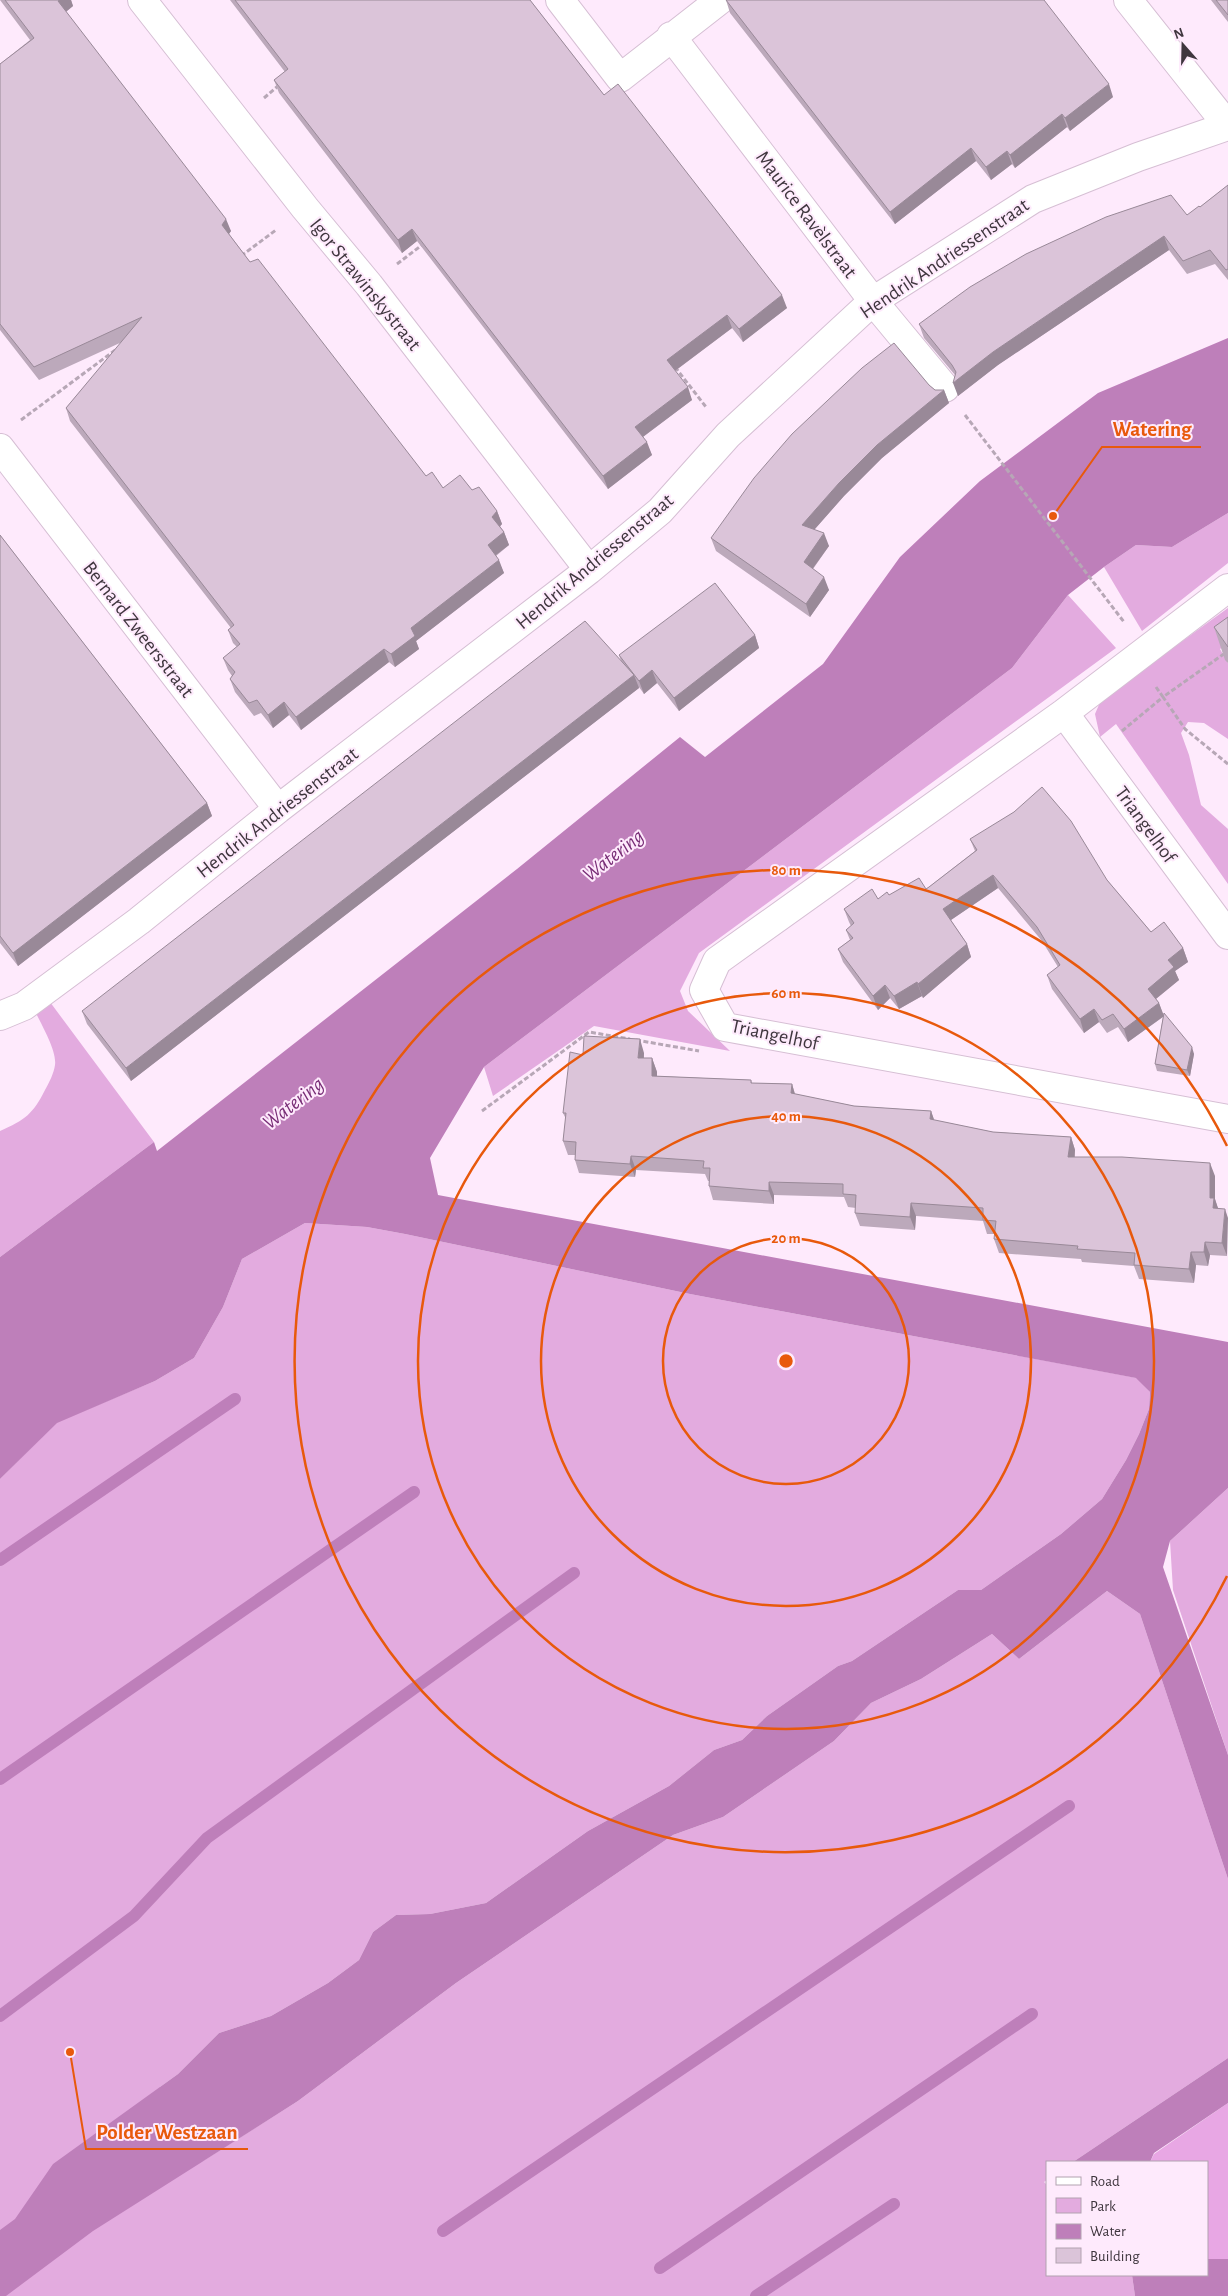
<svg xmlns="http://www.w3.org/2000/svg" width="1228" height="2296" viewBox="0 0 1228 2296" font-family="'Alegreya Sans',sans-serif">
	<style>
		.green { fill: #e3abdf }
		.forest { fill: #e8a7e4 }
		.water { fill: #be7fba }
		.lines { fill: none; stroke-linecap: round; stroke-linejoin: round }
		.stream { stroke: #be7fba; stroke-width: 12 }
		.minor-casing { stroke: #d6bfd4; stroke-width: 30 }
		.path { stroke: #b7a7b6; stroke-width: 3; stroke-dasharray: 5 2.5; stroke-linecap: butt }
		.minor { stroke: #fff; stroke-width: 28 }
		.wall { fill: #bca9bb }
		.shaded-wall { fill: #998998 }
		.building { fill: #dbc4d9; stroke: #998998 }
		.ring { fill: none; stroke: #e8590c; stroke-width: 2.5 }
		.labels { text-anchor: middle; stroke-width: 4; stroke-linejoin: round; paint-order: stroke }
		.street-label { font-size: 20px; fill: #3f363e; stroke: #feeafc }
		.water-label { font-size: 21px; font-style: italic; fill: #782d76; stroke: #feeafc }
		.centre { fill: #e8590c; stroke: #feeafc; stroke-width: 2.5 }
		.ring-label { font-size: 15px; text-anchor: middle; font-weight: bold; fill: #e8590c; stroke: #feeafc; stroke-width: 4; stroke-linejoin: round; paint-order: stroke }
		.leader { fill: none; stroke: #e8590c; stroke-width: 2 }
		.callout-dot { fill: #e8590c; stroke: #feeafc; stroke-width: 2 }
		.callout-label { font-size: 21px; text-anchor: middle; font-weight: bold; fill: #e8590c; stroke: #feeafc; stroke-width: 4; stroke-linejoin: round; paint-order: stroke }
	</style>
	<rect width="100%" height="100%" fill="#feeafc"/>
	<path class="green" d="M1228 513V563L1142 631 1104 567 1136 545 1172 547Z
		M1068 595 1116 648 699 953 680 991 688 1011 730 1051 594 1026 493 1096 484 1067 1012 668Z
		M1228 608V643L1220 649 1228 663V739L1204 723 1188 722 1181 733 1189 755 1201 805 1228 829V884L1116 724 1100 737 1095 714 1101 700Z
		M50 1002 154 1142 0 1257V1131C25 1120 33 1114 45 1090 49 1083 54 1073 55 1065 57 1051 42 1026 36 1013Z
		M305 1223 367 1227 405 1234 690 1294 1137 1378 1150 1392 1149 1409 1139 1434 1126 1460 1102 1499 1061 1534 981 1590H958L852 1661 838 1666 767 1716 742 1740 714 1750 669 1786 588 1831 486 1903 430 1914 396 1915 373 1932 359 1960 328 1983 271 2016 219 2033 178 2074 160 2087 203 2161 298 2101 456 1983 673 1835 723 1817 834 1741 871 1703 921 1679 992 1634 1019 1659 1107 1591 1140 1614 1228 1879V2058L1073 2162H1047V2180L1044 2182 1047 2185V2275H1132L1135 2296H0V1479L57 1422 155 1381 194 1358 223 1307 242 1259Z
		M1228 1488V1755L1173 1590 1170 1541Z"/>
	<path class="forest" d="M1228 2103V2259H1207V2162H1150L1154 2154Z"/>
	<path class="water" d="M1228 338V513L1172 547 1136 545 1104 567 1068 595 1012 668 484 1067 430 1158 438 1195 1228 1342V1488L1170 1541 1163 1567 1228 1755V1879L1140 1614 1107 1591 1019 1659 992 1634 921 1679 871 1703 834 1741 723 1817 673 1835 456 1983 298 2101 93 2231 6 2296H0V2230L15 2219 53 2164 178 2074 219 2033 271 2016 328 1983 359 1960 373 1932 396 1915 430 1914 486 1903 588 1831 669 1786 714 1750 742 1740 767 1716 838 1666 852 1661 958 1590H981L1061 1534 1102 1499 1126 1460 1139 1434 1149 1409 1150 1392 1136 1378 690 1294 405 1234 367 1227 305 1223 242 1259 223 1307 194 1358 155 1381 57 1423 0 1479V1257L154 1142 157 1151 517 869 680 737 705 757 823 664 900 557 980 481 1098 393Z
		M1228 2058V2103L1154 2153 1150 2162H1073Z
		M1207 2259H1228V2296H1135L1132 2275H1207Z"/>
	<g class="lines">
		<path class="stream" d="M0 1560 235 1399
			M0 1779 414 1492
			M0 2016 134 1916 207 1838 574 1573
			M443 2231 1069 1806
			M660 2268 1032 2014
			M756 2296 894 2204"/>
		<defs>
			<path id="minor" d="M142 0 305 208 369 285 589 570
				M560 0 620 78 720 0
				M1128 0 1228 126
				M671 36 873 301 945 388
				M0 448 278 809
				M1228 588 1064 713 717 961 704 990 725 1027 1228 1119
				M1064 713 1228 935
				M0 1016 24 1006 139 921 278 809 589 570 660 511 728 435 873 301 1033 199 1138 157 1228 126"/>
		</defs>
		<use href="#minor" class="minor-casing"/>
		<path class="path" d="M264 98 278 86
			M241 256 276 230
			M397 264 422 245
			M675 367 706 407
			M965 415 1124 622
			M21 420 118 348
			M1156 687 1163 697 1228 651
			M1122 731 1163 697 1185 729 1228 764
			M636 1040 699 1051
			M482 1111 589 1032 630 1039"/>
		<use href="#minor" class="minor"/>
	</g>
	<path class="wall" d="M0 0H71L73 6 66 12 231 231 229 234 250 262 426 476 443 488 472 490 497 511 502 524 500 526 504 532 509 545 496 556 504 573 416 641 419 649 395 667 389 662 301 730 289 715 273 728 261 713 254 716 235 692 230 679 232 676 228 670 223 658 237 647 233 643 228 630 231 628 70 421 66 408 122 342 39 380 0 330V64L30 40Z
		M230 0H530L604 95 787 308 743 342 732 328 675 371 692 400 643 437 652 455 608 489 417 241 402 253 279 93 274 80 285 72Z
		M726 0 1113 97 1070 131 1067 127 1015 168 1012 164 991 180 976 161 895 224 730 13Z
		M1211 0H1228V22Z
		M1228 185V280L1215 264 1187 274 1169 250 998 365 958 396 955 375 924 338 919 324 1187 215 1200 207Z
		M929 385 935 390H944L949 403 882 458 844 496 814 530 829 546 813 569 829 590 810 617 716 551 711 538Z
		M0 535 207 803 212 816 18 966 0 943Z
		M1228 617V663L1225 660 1214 627Z
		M755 635 759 648 679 711 657 683 644 694 639 687V688L131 1081 87 1024 82 1011 621 661 619 655Z
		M970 839 1107 880 1151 932 1183 948 1188 962 1175 971 1179 980 1156 999 1159 1003 1163 1015 1194 1054 1190 1076 1157 1071 1155 1064 1163 1017 1128 1042 1118 1027 1107 1033 1099 1022 1084 1033 1052 989 1047 975 1058 967 1042 941 998 888 951 920 967 944 971 957 923 998 922 996 899 1009 890 998 878 1010 843 962 838 949 850 940 846 930 851 926 849 922 844 909 889 895 926 889 929 887 975 851Z
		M644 1053V1058H652L657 1072V1076L751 1080 752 1083 792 1084 795 1094 854 1106 931 1111 934 1120 993 1132 1071 1137 1075 1150V1157L1215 1176V1199L1218 1209 1227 1256 1210 1255 1208 1266 1196 1265 1194 1283 1139 1279 1134 1266 1082 1262 1081 1259 999 1253 994 1239 995 1234H987L983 1221 916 1216 915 1230 860 1226 855 1213 856 1208 848 1207 844 1197 774 1195V1204L713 1200 709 1186V1181H708L705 1174 636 1170 635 1177 579 1173 575 1160V1155H568L563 1141 566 1119 563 1113 583 1055Z"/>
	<path class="shaded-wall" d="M60 0H71L73 6 63 14 58 1Z
		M1109 84 1113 97 1070 131 1065 118Z
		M1062 114 1067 127 1015 168 1010 155Z
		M971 148 976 161 895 224 890 212Z
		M1007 151 1012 164 991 180 986 167Z
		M226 219 231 231 226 238 222 225Z
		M412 229 417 241 402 253 398 240Z
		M1164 236 1169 250 998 365 958 396 953 383 993 352Z
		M782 295 787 308 743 342 739 329Z
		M727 315 732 328 672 373 667 360Z
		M688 387 692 400 640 439 635 427Z
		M944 390 949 403 882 458 844 496 807 538 802 525 839 483 877 445Z
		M647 442 652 455 608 489 603 476Z
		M497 511 502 524 497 530 492 517Z
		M504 532 509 545 492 558 488 545Z
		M824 533 829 546 808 575 804 562Z
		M499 560 504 573 416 641 419 649 395 667 391 654 411 628Z
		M824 577 829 590 810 617 806 604Z
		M755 635 759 648 679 711 674 698Z
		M384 649 389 662 301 730 296 717Z
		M652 670 657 683 644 694 639 681Z
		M634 675 639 688 131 1081 126 1068Z
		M284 702 289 715 273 728 268 715Z
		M207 803 212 816 18 966 13 953Z
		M993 875 998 888 948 922 943 909Z
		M967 944 971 957 923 998 918 984Z
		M1183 948 1188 962 1175 971 1179 980 1152 1002 1148 989 1168 960Z
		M917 982 922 996 899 1009 894 996Z
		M885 985 890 998 878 1010 873 996Z
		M1159 1003 1164 1016 1128 1042 1124 1029Z
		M1094 1009 1099 1022 1084 1033 1080 1019Z
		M640 1039 644 1053 643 1071 638 1058Z
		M1192 1047 1194 1054 1190 1076 1187 1070Z
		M652 1058 657 1072V1090L652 1076Z
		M792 1084 796 1098 791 1093Z
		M931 1111 936 1125 930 1119Z
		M1071 1137 1075 1150 1073 1170 1068 1157Z
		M631 1156 636 1170 635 1177 630 1164Z
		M1210 1163 1215 1176V1199L1219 1211 1218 1222 1210 1198Z
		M769 1182 774 1195V1204L769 1191Z
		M911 1203 916 1216 915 1230 910 1217Z
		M1225 1209 1228 1218 1227 1256 1222 1243Z
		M1205 1242 1210 1255 1208 1266 1204 1252Z
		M1191 1252 1196 1265 1194 1283 1189 1269Z"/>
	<path class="building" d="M5 0H60L58 1 226 219 222 225 250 262 258 259 426 476 432 472 443 488 460 475 472 490 479 487 497 511 492 517 504 532 488 545 499 560 411 628 415 636 391 654 384 649 296 717 284 702 268 715 257 700 249 703 230 679 235 672 223 658 240 644 228 630 234 625 66 408 142 317 34 367 0 324V64L34 38Z
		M235 0H530L604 95 618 84 782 295 739 329 727 315 667 360 688 387 635 427 647 442 603 476 412 229 398 240 274 80 288 69Z
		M726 0H1044L1109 84 1065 118 1062 114 1010 155 1007 151 986 167 971 148 890 212Z
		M1216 0H1228V15Z
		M1228 185V269L1226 270 1210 250 1183 261 1164 236 993 352 953 383 956 372 952 365 919 324 970 287 1026 254 1106 217 1171 195 1187 215 1199 206 1200 207Z
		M894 343 929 385 935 390H944L877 445 839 483 802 525 824 533 804 562 824 577 806 604 711 538 754 478 792 434 862 368Z
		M0 535 207 803 13 953 0 936Z
		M715 583 755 635 674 698 652 670 639 681 619 655Z
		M1228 617V647L1214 627Z
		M585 621 634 675 126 1068 82 1011Z
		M1042 787 1071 821 1107 880 1151 932 1164 922 1183 948 1168 960 1174 967 1148 989 1159 1003 1124 1029 1113 1014 1102 1020 1094 1009 1080 1019 1047 975 1060 965 1037 927 993 875 943 909 967 944 918 984 917 982 894 996 885 985 873 996 838 949 853 938 846 930 854 923 844 909 872 889 878 899 887 892 889 895 919 878 926 889 929 887 977 850 970 839 1014 812Z
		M1164 1013 1192 1047 1187 1070 1155 1064Z
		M584 1036 640 1039 638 1058H652V1076L751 1080V1083L792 1084 791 1093 854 1106 931 1111 930 1119 993 1132 1071 1137 1068 1157H1122L1210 1163V1198H1214L1213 1208 1225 1209 1222 1243 1205 1242 1204 1252H1191L1189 1269 1134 1265 1135 1253 1077 1249 1078 1246 994 1239 996 1221 983 1220V1208L911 1203 910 1217 855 1213 856 1195 843 1194V1184L769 1182V1191L709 1186 710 1168H703L704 1161 631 1156 630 1164 575 1160 576 1142 563 1141 566 1113H563L570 1052 583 1055Z"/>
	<g class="ring">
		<circle cx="786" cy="1361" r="123"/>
		<circle cx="786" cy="1361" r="245"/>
		<circle cx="786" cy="1361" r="368"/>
		<path d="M1227 1576A491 491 0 1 1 1227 1146"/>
	</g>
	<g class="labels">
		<g class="street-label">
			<text transform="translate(807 214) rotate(53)" y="7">Maurice Ravèlstraat</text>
			<text transform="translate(944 258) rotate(-34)" y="7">Hendrik Andriessenstraat</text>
			<text transform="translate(366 284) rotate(51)" y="7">Igor Strawinskystraat</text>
			<text transform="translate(594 561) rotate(-40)" y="7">Hendrik Andriessenstraat</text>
			<text transform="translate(139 629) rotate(52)" y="7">Bernard Zweersstraat</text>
			<text transform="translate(277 812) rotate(-38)" y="7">Hendrik Andriessenstraat</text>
			<text transform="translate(1146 824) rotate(54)" y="7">Triangelhof</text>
			<text transform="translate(775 1034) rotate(12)" y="7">Triangelhof</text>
		</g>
		<g class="water-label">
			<text transform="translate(613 855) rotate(-38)" y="7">Watering</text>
			<text transform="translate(293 1103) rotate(-38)" y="7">Watering</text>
		</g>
	</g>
	<circle cx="786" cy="1361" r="8" class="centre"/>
	<g class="ring-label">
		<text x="786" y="875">80 m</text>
		<text x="786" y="998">60 m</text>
		<text x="786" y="1121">40 m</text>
		<text x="786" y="1243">20 m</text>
	</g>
	<path class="leader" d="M1053 516L1102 447H1201M70 2052L86 2149H248"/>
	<g class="callout-dot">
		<circle cx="1053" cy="516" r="5"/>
		<circle cx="70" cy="2052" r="5"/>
	</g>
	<g class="callout-label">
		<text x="1152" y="436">Watering</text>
		<text x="167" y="2139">Polder Westzaan</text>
	</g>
	<rect x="1046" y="2161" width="162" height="115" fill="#feeafc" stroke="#b2a2b0"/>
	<rect x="1056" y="2177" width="25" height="8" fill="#ffffff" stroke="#b2a2b0"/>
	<text x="1090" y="2186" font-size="15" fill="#3f363e">Road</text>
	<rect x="1056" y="2198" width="25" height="15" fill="#e3abdf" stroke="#b2a2b0"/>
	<text x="1090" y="2211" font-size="15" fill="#3f363e">Park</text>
	<rect x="1056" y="2224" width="25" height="15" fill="#be7fba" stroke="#b2a2b0"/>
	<text x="1090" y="2236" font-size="15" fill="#3f363e">Water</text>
	<rect x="1056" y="2248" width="25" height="15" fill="#dbc4d9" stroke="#b2a2b0"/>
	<text x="1090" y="2261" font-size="15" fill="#3f363e">Building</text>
	<g transform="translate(1183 45) rotate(340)" stroke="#feeafc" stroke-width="4" paint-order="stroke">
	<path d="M0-4L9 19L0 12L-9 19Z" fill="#3f363e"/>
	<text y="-8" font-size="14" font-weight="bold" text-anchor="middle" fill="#3f363e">N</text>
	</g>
</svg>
